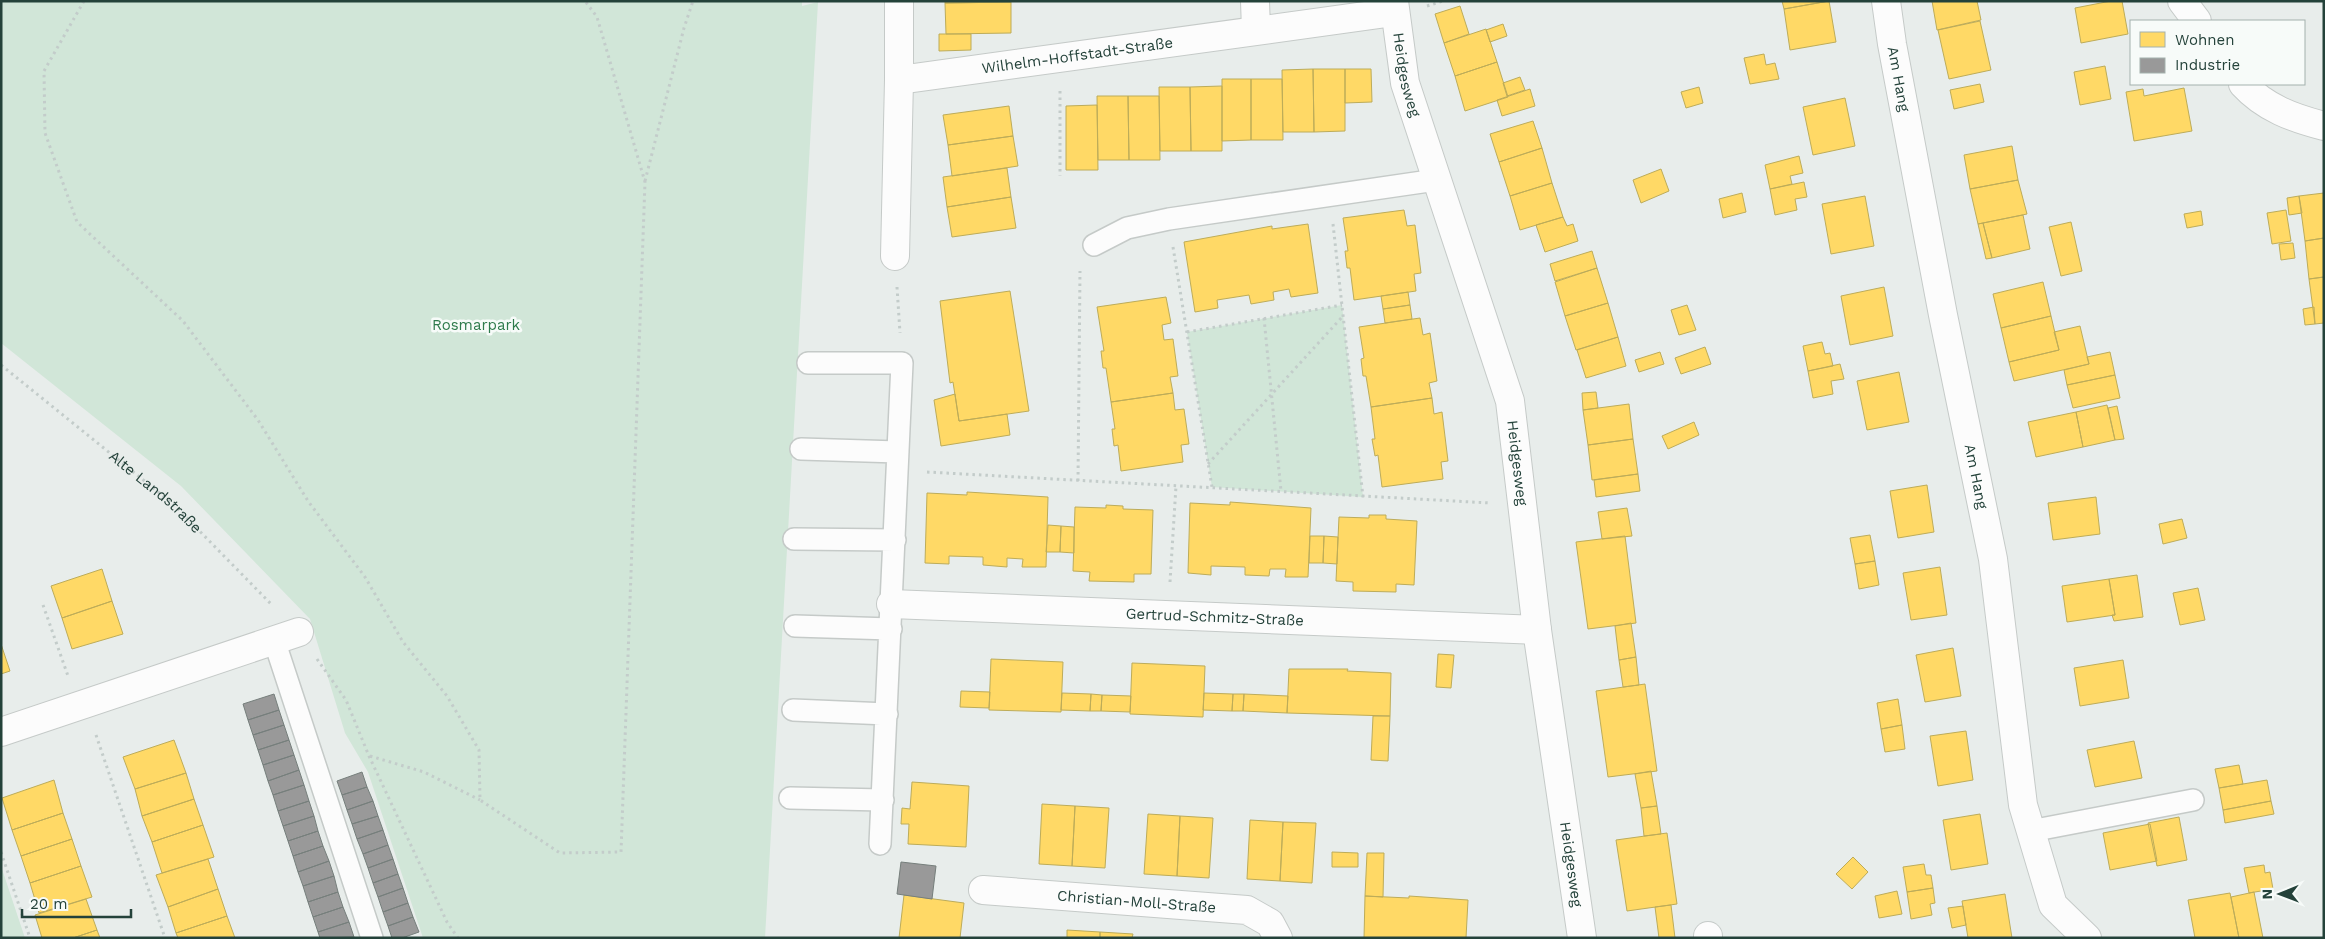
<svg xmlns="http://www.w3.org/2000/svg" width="2325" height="939" viewBox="0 0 2325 939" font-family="'Work Sans',sans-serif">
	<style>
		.green { fill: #d1e6d8 }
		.homes { fill: #ffd966; stroke: #bdac59 }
		.industry { fill: #999; stroke: #767f7c }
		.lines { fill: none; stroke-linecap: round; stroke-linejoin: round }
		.service-casing { stroke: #c5cac8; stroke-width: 24 }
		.minor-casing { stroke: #c5cac8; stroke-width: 30 }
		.path { stroke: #c3ccca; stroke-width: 3; stroke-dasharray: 2.5 4; stroke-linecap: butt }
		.service { stroke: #fcfcfc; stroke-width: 21 }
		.minor { stroke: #fcfcfc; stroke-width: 28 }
		.labels { text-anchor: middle; stroke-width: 5; stroke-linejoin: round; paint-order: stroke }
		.street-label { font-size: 15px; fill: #24423a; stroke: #f7fbf9 }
		.park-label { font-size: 15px; fill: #2d7a4b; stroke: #f7fbf9 }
	</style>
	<rect width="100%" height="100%" fill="#e8edeb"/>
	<path class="green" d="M1 1H802V6L818 2 765 938H423L368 772 345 733 310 619 181 486 1 343Z
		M1342 305 1363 497 1212 487 1187 332Z
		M1 866 25 938H1Z"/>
	<path class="homes" d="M945 1H1011V2L945 3Z
		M1782 1H1829L1784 9Z
		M1829 1 1836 42 1790 50 1784 9Z
		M1932 1H1977L1981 20 1937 30Z
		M2111 1H2122L2128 34 2081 43 2075 8Z
		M1011 2V33L946 34 945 3Z
		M1460 6 1469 34 1444 43 1435 14Z
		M1980 21 1991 70 1949 79 1938 30Z
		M1503 24 1507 36 1490 42 1486 30Z
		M1486 29 1497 62 1455 76 1444 43Z
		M939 34H971V50L939 51Z
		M1764 54 1766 65 1775 63 1779 79 1750 84 1744 58Z
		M1497 62 1508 97 1465 111 1455 76Z
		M2105 66 2111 99 2080 105 2074 72Z
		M1313 69H1345V131L1314 132Z
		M1313 69 1314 132H1283L1282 70Z
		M1345 69H1371L1372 102 1345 103Z
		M1520 77 1525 90 1507 96 1503 83Z
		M1222 79H1251V140L1222 141Z
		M1251 79H1282L1283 140H1251Z
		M1980 84 1984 102 1954 109 1950 90Z
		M1222 86V151H1191L1190 87Z
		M1159 87H1190L1191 151H1160Z
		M1699 87 1703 103 1686 108 1681 92Z
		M2184 88 2192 131 2134 141 2126 92 2143 89 2144 96Z
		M1530 89 1535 106 1502 116 1497 100Z
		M1097 96H1128L1129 160H1098Z
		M1128 96H1159L1160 160H1129Z
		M1845 98 1855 146 1813 155 1803 107Z
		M1097 105 1098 170H1066V106Z
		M1009 106 1013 136 948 145 943 115Z
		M1533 121 1542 148 1499 162 1490 134Z
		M1013 136 1018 166 952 176 948 145Z
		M2012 146 2018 180 1970 189 1964 155Z
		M1542 148 1552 183 1510 196 1499 162Z
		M1799 156 1803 173 1790 176 1792 184 1770 189 1765 165Z
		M1007 168 1011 197 947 207 943 177Z
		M1661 169 1669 191 1641 203 1633 180Z
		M2018 180 2027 214 1978 224 1970 189Z
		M1804 182 1807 197 1795 199 1797 210 1775 215 1770 189Z
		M1552 183 1563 217 1520 230 1510 196Z
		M1742 193 1746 212 1723 218 1719 199Z
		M2324 193V238L2305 241 2299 196Z
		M1865 196 1874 246 1831 254 1822 204Z
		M2299 196 2302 213 2289 215 2287 198Z
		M1011 197 1016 228 952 237 947 207Z
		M1404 210 1407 226 1415 225 1421 273 1414 274 1416 291 1354 300 1350 268H1347L1345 251H1348L1343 218Z
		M2286 210 2291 241 2272 244 2267 213Z
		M2201 211 2203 225 2187 228 2184 214Z
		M2023 215 2030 249 1992 258 1983 223Z
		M1563 217 1567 226 1573 224 1578 241 1545 252 1536 225Z
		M2071 222 2082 271 2061 276 2049 227Z
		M1983 223 1992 258 1986 259 1978 224Z
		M1308 224 1318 293 1291 297 1289 289 1273 292 1274 300 1251 304 1249 295 1217 300 1218 308 1195 312 1184 242 1272 226V229Z
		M2324 238V277L2309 279 2305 241Z
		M2293 243 2295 258 2281 260 2279 244Z
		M1592 251 1597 268 1555 281 1550 264Z
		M1597 268 1608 303 1565 316 1555 282Z
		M2324 277V323L2315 324 2309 279Z
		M2043 282 2051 316 2001 328 1993 294Z
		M1884 287 1893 336 1850 345 1841 296Z
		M1010 291 1029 411 959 421 953 382 950 383 940 301Z
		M1408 292 1410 305 1383 309 1381 296Z
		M1166 297 1171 323 1162 325 1164 340 1173 339 1178 376 1170 377 1173 393 1111 402 1106 368H1103L1101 351H1104L1097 307Z
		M1608 303 1618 337 1576 350 1565 316Z
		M1410 305 1412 319 1385 323 1383 309Z
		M1687 305 1696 330 1679 335 1671 310Z
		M2314 307 2315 324 2305 325 2303 309Z
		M2051 316 2059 350 2009 362 2001 328Z
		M1420 318 1423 335 1430 333 1437 381 1429 383 1432 398 1371 407 1366 376H1363L1361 359 1364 358 1359 327Z
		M2080 326 2089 364 2014 381 2009 362 2059 350 2054 332Z
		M1618 337 1626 366 1586 378 1577 350Z
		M1822 342 1825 354 1830 353 1833 366 1808 371 1803 346Z
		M1705 347 1711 364 1681 374 1675 358Z
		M1660 352 1664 364 1639 372 1635 360Z
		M2110 352 2115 375 2067 385 2064 370 2089 364 2087 357Z
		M1840 364 1844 379 1831 381 1833 394 1813 398 1808 371Z
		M1899 372 1909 422 1867 430 1857 381Z
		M2115 375 2120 398 2073 408 2067 385Z
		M1596 392 1598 408 1583 410 1582 393Z
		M1173 393 1175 410 1184 409 1189 444 1181 445 1183 462 1121 471 1118 445 1114 446 1112 429H1115L1111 402Z
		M955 394 959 421 1007 414 1010 435 941 446 934 400Z
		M1432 398 1434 414 1442 412 1448 461 1441 462 1443 479 1382 487 1378 455 1375 456 1372 439H1375L1371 407Z
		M1629 404 1633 439 1588 445 1583 410Z
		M2107 405 2115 440 2083 447 2076 412Z
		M2117 406 2124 439 2115 440 2108 408Z
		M2076 412 2083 447 2036 457 2028 422Z
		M1694 422 1699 435 1668 449 1662 436Z
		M1633 439 1638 474 1592 480 1588 445Z
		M1638 474 1640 491 1596 497 1594 480Z
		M1927 485 1934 532 1898 538 1890 491Z
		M967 492 1048 497 1046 567H1022L1023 559 1007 558V567L983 565V557L949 556V564L925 563 927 493 967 495Z
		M2096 497 2100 534 2053 540 2048 503Z
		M1230 502 1311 508 1308 577H1285L1286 569H1270L1269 576 1245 575V567L1211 566V575L1188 573 1190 503 1230 505Z
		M1106 505 1123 506V509L1153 510 1151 574H1134V582L1089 581 1090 572 1073 571 1075 507 1106 508Z
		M1627 508 1632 536 1602 539 1598 512Z
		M1369 515H1386V519L1417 521 1414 585 1396 584V592L1353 591V582L1336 581 1339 517 1369 518Z
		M2182 519 2187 538 2163 544 2159 524Z
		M1048 525 1061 526 1060 552H1046Z
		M1061 526 1074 527V553L1060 552Z
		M1870 535 1875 561 1855 564 1850 538Z
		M1310 536H1324L1323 563H1309Z
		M1324 536 1338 537 1337 564 1323 563Z
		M1625 536 1636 623 1588 629 1576 542Z
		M1875 561 1879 585 1859 589 1855 564Z
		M1940 567 1947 615 1911 620 1903 573Z
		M102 569 112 601 62 618 51 586Z
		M2137 575 2143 617 2114 621 2112 615H2115L2109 579Z
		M2109 579 2115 615 2067 622 2062 586Z
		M2198 588 2205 620 2180 625 2173 593Z
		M112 601 123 634 72 649 62 618Z
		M1631 623 1636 657 1619 660 1615 626Z
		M1 644 10 671 1 674Z
		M1953 648 1961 696 1925 702 1916 655Z
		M1438 654 1454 655 1451 688 1436 687Z
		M1636 657 1639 685 1623 687 1619 660Z
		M991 659 1063 662 1061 712 989 710Z
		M2123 660 2129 698 2080 706 2074 668Z
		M1132 663 1205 666 1203 717 1130 714Z
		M1289 669H1348L1347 671 1391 673 1390 716 1287 713Z
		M1645 684 1657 771 1608 777 1596 691Z
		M961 691 990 692 989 708 960 707Z
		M1062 693 1091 694 1090 711 1061 710Z
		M1204 693 1233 694 1232 711 1203 710Z
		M1091 694 1102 695 1101 711H1090Z
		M1233 694H1244L1243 711H1232Z
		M1244 694 1288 696 1287 713 1243 711Z
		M1102 695 1131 696 1130 712 1101 711Z
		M1898 699 1902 725 1881 729 1877 703Z
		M1373 716H1390L1388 761 1371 760Z
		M1902 725 1905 749 1885 752 1881 729Z
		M1966 731 1973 780 1938 786 1930 736Z
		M174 740 186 773 135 789 123 757Z
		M2134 741 2142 778 2095 787 2087 750Z
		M2239 765 2243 784 2219 788 2215 769Z
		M1651 771 1657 806 1641 808 1635 774Z
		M186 773 194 799 142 816 135 789Z
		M54 780 63 813 12 830 2 798Z
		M2267 780 2271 801 2223 810 2219 788Z
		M912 782 969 786 966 847 908 844 909 824H901L902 808 910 809Z
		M194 799 203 825 152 842 142 816Z
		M2271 801 2274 814 2225 823 2223 810Z
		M1042 804 1075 806 1072 866 1039 864Z
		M1075 806 1109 808 1105 868 1072 866Z
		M1657 806 1661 834 1644 836 1641 808Z
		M63 813 72 839 21 856 12 830Z
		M1148 814 1180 816 1177 876 1144 874Z
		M1980 814 1988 864 1951 870 1943 820Z
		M1180 816 1213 818 1209 878 1177 876Z
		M2179 817 2187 860 2157 866 2148 823Z
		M1250 820 1283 822 1280 881 1247 879Z
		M1283 822 1316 823 1312 883 1280 881Z
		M2150 824 2157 861 2110 870 2103 833Z
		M203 825 214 857 162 873 152 842Z
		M1667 833 1677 904 1627 911 1616 840Z
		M72 839 81 866 30 883 21 856Z
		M1332 852 1358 853V867H1332Z
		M1367 853H1384L1383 897 1365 896Z
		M1853 857 1868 872 1852 889 1836 874Z
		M208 859 218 889 168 907 156 875Z
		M1924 864 1926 875H1931L1933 888 1907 892 1903 867Z
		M2264 865 2265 873 2270 872 2273 889 2249 893 2244 868Z
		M81 866 92 897 39 913 30 883Z
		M1933 888 1935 903 1930 904 1932 915 1911 919 1907 892Z
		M218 889 227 916 176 933 168 907Z
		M1897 891 1902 914 1879 918 1875 896Z
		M2254 892 2263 938H2239L2231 897Z
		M2230 893 2239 938H2195L2188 900Z
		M2005 894 2012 938H1968L1962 901Z
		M904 895 964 903 960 938H899Z
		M1365 896 1409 898V896L1468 900 1466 938H1364Z
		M86 899 97 930 73 938H42L35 915Z
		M1671 905 1675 938H1659L1655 907Z
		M1963 906 1966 925 1952 928 1948 908Z
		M227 916 235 938H178L176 933Z
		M97 930 100 938H73Z
		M1067 930 1100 932V938H1067Z
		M1100 932 1133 934 1132 938H1100Z"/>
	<path class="industry" d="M274 694 279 710 248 720 243 704Z
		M279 710 284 725 253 735 248 720Z
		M284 725 289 740 258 750 253 735Z
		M289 740 294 755 263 765 258 750Z
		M294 755 299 770 268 781 263 765Z
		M299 770 304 785 273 795 268 781Z
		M362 772 367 787 342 795 337 781Z
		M304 785 309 801 278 811 273 795Z
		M367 787 373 801 347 810 342 795Z
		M309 801 314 816 283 826 278 811Z
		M373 801 378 816 352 824 347 810Z
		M314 816 318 831 288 841 283 826Z
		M378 816 383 830 357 839 352 824Z
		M383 830 388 845 363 854 357 839Z
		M318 831 323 846 293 856 288 841Z
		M388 845 393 859 368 868 363 854Z
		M323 846 329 861 298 872 293 856Z
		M393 859 398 874 373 883 368 868Z
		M329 861 334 876 303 886 298 872Z
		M901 862 936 866 932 899 897 894Z
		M398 874 403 888 378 897 373 883Z
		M334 876 338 892 308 902 303 886Z
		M403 888 408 903 383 912 378 897Z
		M338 892 343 907 313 917 308 902Z
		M408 903 413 917 388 926 383 912Z
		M343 907 349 922 318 932 313 917Z
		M413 917 419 932 402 938H392L388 926Z
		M349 922 354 937 320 938 318 932Z"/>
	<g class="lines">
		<defs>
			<path id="service" d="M1094 245 1127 228 1169 219 1436 180
				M808 363H902L880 844
				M801 449 898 452
				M794 539 895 540
				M795 626 891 629
				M274 640 372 938
				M793 710 887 714
				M790 798 883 800
				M2031 831 2193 800"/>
			<g id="minor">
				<path id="s2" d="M899 1V80L1394 12"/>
				<path d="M1255 1 1256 30"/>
				<path id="s3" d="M1394 1 1405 83 1510 401 1537 630 1582 938"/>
				<path id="s4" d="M1886 1 1892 44 1943 315 1993 559 2023 805 2053 905 2087 938"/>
				<path d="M2182 1 2197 21"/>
				<path d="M2243 84C2265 108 2293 118 2324 126"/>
				<path d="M895 256 899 80"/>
				<path id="s5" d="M891 604 1537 630"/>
				<path d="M1 732 299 632"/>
				<path id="s6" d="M983 890 1247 910 1270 923 1278 938"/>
				<path d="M1708 936V938"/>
			</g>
		</defs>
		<use href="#service" class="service-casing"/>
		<use href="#minor" class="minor-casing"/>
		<g class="path">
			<path d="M84 1 44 71 45 133 77 222 183 321 258 420 308 501 365 577 403 642 447 696 479 750 480 800 560 853 621 852 645 182 597 17 585 1"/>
			<path d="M1427 6 1443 1"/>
			<path d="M1060 91V176"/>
			<path d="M645 181 684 28 693 1"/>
			<path d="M1333 224 1363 497"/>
			<path d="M1173 247 1212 487"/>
			<path d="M897 287 900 333"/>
			<path d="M1264 318 1281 491"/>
			<path d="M1187 332 1342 305"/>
			<path id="s1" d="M1 365 173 504 273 606"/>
			<path d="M1208 464 1343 316"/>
			<path d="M927 472 1490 503"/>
			<path d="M1078 481 1080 271"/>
			<path d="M1170 582 1176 486"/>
			<path d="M43 605 68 676"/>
			<path d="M317 659 346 700 369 756 447 922 458 938"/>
			<path d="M96 735 165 938"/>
			<path d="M370 756 424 772 480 800"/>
			<path d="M1 852 30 938"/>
		</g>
		<use href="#service" class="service"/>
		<use href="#minor" class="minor"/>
	</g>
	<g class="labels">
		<g class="street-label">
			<text dy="5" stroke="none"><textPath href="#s2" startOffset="259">Wilhelm-Hoffstadt-Straße</textPath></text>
			<text dy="5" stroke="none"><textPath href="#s3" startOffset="75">Heidgesweg</textPath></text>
			<text dy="5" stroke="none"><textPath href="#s4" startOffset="79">Am Hang</textPath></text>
			<text dy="5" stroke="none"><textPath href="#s3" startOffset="480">Heidgesweg</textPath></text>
			<text dy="5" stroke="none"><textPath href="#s4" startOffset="484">Am Hang</textPath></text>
			<text dy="5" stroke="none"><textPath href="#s1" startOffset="200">Alte Landstraße</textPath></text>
			<text dy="5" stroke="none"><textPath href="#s5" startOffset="324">Gertrud-Schmitz-Straße</textPath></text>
			<text dy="5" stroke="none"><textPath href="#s3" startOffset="885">Heidgesweg</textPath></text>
			<text dy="5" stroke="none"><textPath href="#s6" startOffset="154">Christian-Moll-Straße</textPath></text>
		</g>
		<g class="park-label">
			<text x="476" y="330">Rosmarpark</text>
		</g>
	</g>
	<rect width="2325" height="939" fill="none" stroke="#24423a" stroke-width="5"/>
	<rect x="2130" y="20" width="175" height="65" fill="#f7fbf9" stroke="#a3b1ad"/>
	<rect x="2140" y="32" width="25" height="15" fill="#ffd966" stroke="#a3b1ad"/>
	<text x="2175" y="45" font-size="15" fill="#24423a">Wohnen</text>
	<rect x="2140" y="58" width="25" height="15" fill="#999999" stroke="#a3b1ad"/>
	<text x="2175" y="70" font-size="15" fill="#24423a">Industrie</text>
	<g transform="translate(2280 894) rotate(269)" stroke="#f7fbf9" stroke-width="4" paint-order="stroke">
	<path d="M0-4L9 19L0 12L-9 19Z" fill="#24423a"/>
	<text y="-8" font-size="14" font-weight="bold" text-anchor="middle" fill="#24423a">N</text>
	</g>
	<path d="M22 909v8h109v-8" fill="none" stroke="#24423a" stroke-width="2.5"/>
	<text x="30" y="909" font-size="15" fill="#24423a" stroke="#f7fbf9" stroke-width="4" paint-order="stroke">20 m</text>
</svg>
